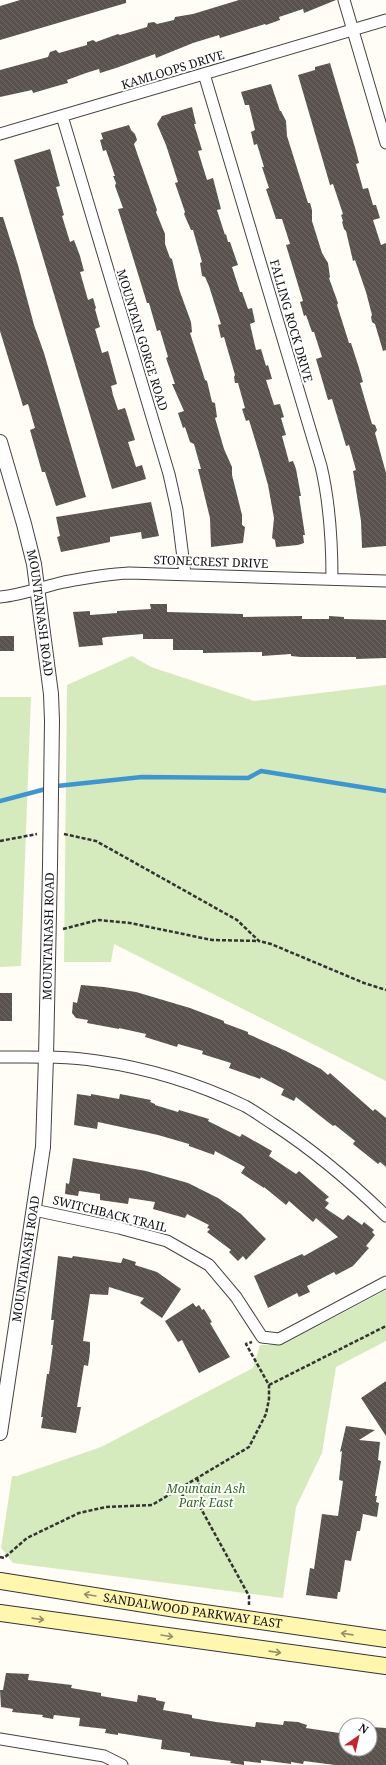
<svg xmlns="http://www.w3.org/2000/svg" width="386" height="1765" viewBox="0 0 386 1765" font-family="'Noto Serif',serif">
	<style>
		.park { fill: #d5ebbd }
		.lines { fill: none; stroke-linecap: round; stroke-linejoin: round }
		.stream { stroke: #3f96cf; stroke-width: 4.5 }
		.building { fill: url(#building-back-hatch) }
		.minor-casing { stroke: #444; stroke-width: 13 }
		.tertiary-casing { stroke: #444; stroke-width: 16 }
		.secondary-casing { stroke: #333; stroke-width: 18 }
		.path { stroke: #333; stroke-width: 2.5; stroke-dasharray: 4 2; stroke-linecap: butt }
		.minor { stroke: #fff; stroke-width: 11 }
		.tertiary { stroke: #fff; stroke-width: 14 }
		.secondary { stroke: #fff6b0; stroke-width: 16 }
		.tertiary-bridge-casing { stroke: #444; stroke-width: 16; stroke-linecap: butt }
		.tertiary-bridge { stroke: #fff; stroke-width: 14 }
		.oneway { stroke: #948f68 }
		.labels { text-anchor: middle; stroke-width: 4; stroke-linejoin: round; paint-order: stroke }
		.street-label { font-size: 12px; fill: #111; stroke: #fff }
		.park-label { font-size: 12px; font-style: italic; fill: #2f6b1f; stroke: #fff }
	</style>
	<defs>
		<pattern id="building-back-hatch" width="6" height="6" patternUnits="userSpaceOnUse"><rect width="6" height="6" fill="#5a524d"/><path d="M-1 5l2 2M0 0l6 6M5-1l2 2" fill="none" stroke="#6d6662"/></pattern>
	</defs>
	<rect width="100%" height="100%" fill="#fffdf5"/>
	<path class="park" d="M132 656 151 667 254 701 386 685V1081L114 944 111 962H64L67 685Z
		M0 697H31L21 966 0 967Z
		M386 1290V1341L336 1367 322 1453 296 1507 283 1598 13 1563 1 1548 12 1476H17L101 1447 253 1368 260 1345H282Z"/>
	<g class="lines">
		<path class="stream" d="M0 801 57 786 142 777 248 778 261 771 386 791"/>
	</g>
	<path class="building" d="M20 0H126V3L0 40V6Z
		M239 0H336L304 13 303 9 279 17 280 20 266 25 265 24 220 38 219 35 193 43 156 58 155 54 116 68 100 73 99 69 86 73 67 80 68 83 57 86 33 93 32 90 0 97V70L48 57 50 52 56 50 59 53 87 45V42L93 40 96 42 118 34 120 35 147 27 148 23 154 22 157 24 174 20 175 17 193 14Z
		M330 63 356 151 359 163 356 164 363 189 368 188 373 205H376L380 218 373 220 381 245 386 243V350L383 351 375 324 372 322 371 317 372 315 366 292 355 260 353 261 346 231 344 229 342 222 343 221 341 215 343 214 333 184 330 185 298 75 315 70V67Z
		M271 84 280 111H281L286 121 287 136 308 203H310L312 210V221L322 253 328 263 330 277 329 278 338 303 337 305 349 343H351L359 368 363 382 360 383 372 424 375 425 377 430 375 433 386 473V546L362 548 361 521 353 471 356 470 349 445 346 446 332 399 328 400 316 359 322 357 314 332H312L306 315 304 316 300 302 303 301 286 245 290 244 282 219H276L266 189 269 188 262 167H264L257 144 254 145 251 132 255 130 249 105H245L241 92Z
		M192 107 196 124H194L202 150 198 151 207 180 213 178 221 209 217 210 225 235 226 234 228 242H230L238 265 232 267 240 292H242L248 309 252 308 255 322 250 324 256 350 261 349 266 366 268 365 272 379 266 380 274 405 280 404 284 417 281 418 286 435 282 436 289 462 293 461 296 469 301 496H299L305 535H303L304 543 298 545 276 547 275 540 272 538 274 518 268 485 259 453 249 420 246 421 242 409 245 408 238 383H235L234 377 235 375 224 337 221 338 218 325 221 324 209 286 205 277 202 276 200 263 202 262 193 230H191L184 214 185 212 175 183 178 182 166 145 157 124 162 116Z
		M129 125 131 130 135 134 137 140 134 144 137 153 157 210 156 212 165 234V244L170 258 172 259 179 289 191 322 192 332 190 333 199 361 205 380 207 381 212 402 215 403 217 417 215 418 224 449 232 467V475L242 515V525L245 527 243 543 211 547 210 518 198 469H201L194 444 190 442 185 427 183 428 178 413 184 411 172 384H175L166 358 168 357 160 330 157 331 149 303H147L118 209 123 208 115 186 116 183 113 176H115L106 150 103 151 100 140 103 139 101 133Z
		M50 149 60 186 56 187 64 215 62 216 70 242 74 240 80 256 84 271 80 272 88 300 93 298 96 308 95 309 100 327 95 329 102 353 108 351 117 384 111 386 113 395 118 410 125 408 135 440 128 442 136 467 142 465 146 479 112 489 14 160Z
		M0 217H3L18 265 34 325 44 353 86 497 56 506 45 472H42L30 430 35 428 28 404 23 406 0 331Z
		M151 502 159 536 142 539 141 532 110 537V542L61 552 57 537 60 536 56 517Z
		M150 604H167V612L243 614V617L302 616V619H329V616L344 617V619L386 620V658L356 659V657H301L291 656V654L262 656V652L203 653V650H173V639H143V634L106 637 102 638 103 645 79 647 73 612 90 611V615L117 613V611L151 609Z
		M0 636H14V651H0Z
		M81 985 104 987 136 992 190 1008 224 1021V1023L248 1032V1034L286 1051 321 1069 328 1075 330 1073 373 1111 375 1109 386 1118V1167L380 1162 378 1164 353 1144 355 1141 335 1125 333 1126 296 1097 294 1101 281 1095 284 1089 261 1077 260 1079 229 1068 231 1063 202 1054 203 1051 178 1044 177 1047 145 1037 146 1034 119 1028V1029L87 1023 88 1020 76 1018 72 1013 73 1002 77 1003Z
		M0 993H12V1021H0Z
		M77 1094 91 1096V1094L119 1099 120 1094 151 1100 150 1102 155 1104V1105L178 1112 179 1110 209 1119 208 1121 240 1137 242 1134 272 1151 269 1156 296 1174 299 1171 329 1197 325 1200 329 1203 325 1208 343 1220 348 1215 362 1225 364 1222 374 1230 372 1232 375 1235 366 1246 369 1248 353 1266 336 1275 334 1272 307 1286 310 1292 299 1297 297 1293 268 1308 254 1276 302 1254 304 1256 338 1237 316 1218 313 1222 289 1201 286 1205 264 1187V1188L241 1173 245 1167 215 1151 214 1155 189 1146V1144L158 1135 98 1122 97 1129 74 1125Z
		M73 1158 146 1171 188 1183 218 1198 241 1214 266 1239 246 1260 243 1256 238 1261 229 1252 231 1250 207 1232 210 1229 207 1228 209 1225 187 1214 185 1218 153 1209 155 1202 129 1198 128 1204 100 1200V1194L79 1191 78 1196 65 1194 66 1183 69 1184Z
		M58 1256 72 1258 73 1256 121 1263 123 1258 136 1262 135 1265 157 1272 181 1289 162 1318 140 1303 144 1298 109 1287 108 1295 90 1294 83 1341 90 1342V1352L88 1366 84 1365 77 1407H81L76 1433 41 1428 43 1417H41L47 1374H49L53 1345H51L54 1320H51Z
		M193 1303 196 1307 199 1305 202 1310 204 1309 212 1322 210 1323 230 1357 199 1373 182 1340 178 1342 165 1321Z
		M386 1381V1436L361 1398Z
		M346 1426 375 1430 359 1440 380 1442 378 1460 381 1461 375 1496H377L376 1502 379 1503 377 1517 363 1514 360 1531H357L351 1561 345 1560 340 1592H338L337 1599 306 1595 310 1568 314 1569 322 1514 338 1516 343 1481 339 1480 342 1451 340 1452Z
		M6 1673 29 1674 28 1680 72 1685 71 1688 101 1693V1696L137 1702 138 1695 156 1698V1700L165 1702 163 1710 192 1715V1718L216 1722 255 1727 256 1722 283 1725 284 1721 298 1722 307 1725 306 1728 346 1734V1749H370L371 1727 386 1728V1765H335L304 1761 303 1764 291 1762V1764L261 1760V1763L244 1761V1765L230 1763 231 1761 190 1756V1753L161 1749 162 1740 118 1733V1735L105 1733 106 1729 79 1726 80 1718 54 1715 53 1719 42 1717 43 1715 12 1712 13 1709 1 1707 0 1690H3Z"/>
	<g class="lines">
		<defs>
			<path id="minor" d="M344 0 386 143
				M204 74 321 466C330 504 332 541 332 579
				M62 116 169 474 177 510 185 574
				M0 134 386 20
				M0 597C22 595 42 587 64 582 85 578 107 574 129 573L386 581
				M0 1057C32 1057 65 1056 97 1061 147 1068 199 1084 245 1106 254 1111 264 1118 273 1124 313 1150 351 1182 386 1216
				M34 1210 119 1228 167 1241 209 1265 236 1297 262 1337 279 1339 386 1282
				M0 1739 104 1756 122 1765"/>
			<g id="tertiary">
				<path id="s1" d="M0 442 24 524 34 564 51 694 52 721"/>
				<path id="s2" d="M0 1433 43 1147 46 1057 50 866"/>
			</g>
			<g id="secondary">
				<path id="s3" d="M0 1581 176 1609 386 1639"/>
				<path d="M0 1613 386 1666"/>
			</g>
		</defs>
		<use href="#minor" class="minor-casing"/>
		<use href="#tertiary" class="tertiary-casing"/>
		<use href="#secondary" class="secondary-casing"/>
		<path class="path" d="M64 834 96 841 237 920 259 941 271 944 364 983 386 990
			M0 841 37 834
			M63 929 98 920 130 923 212 940 259 941
			M269 1385 386 1326
			M197 1478 203 1495 199 1505 249 1596V1605
			M179 1488C183 1498 188 1505 199 1505
			M0 1557 4 1558 27 1538 79 1513 106 1507 152 1505 249 1447 266 1414 269 1399V1385L246 1344 252 1342"/>
		<use href="#minor" class="minor"/>
		<use href="#tertiary" class="tertiary"/>
		<use href="#secondary" class="secondary"/>
		<defs>
			<path id="tertiary-bridge" d="M50 866 52 721"/>
		</defs>
		<use href="#tertiary-bridge" class="tertiary-bridge-casing"/>
		<use href="#tertiary-bridge" class="tertiary-bridge"/>
	</g>
	<defs><path id="oneway-shaft" d="M-6 0H5M1.5-3L5.5 0L1.5 3" fill="none" stroke-width="1.6" stroke-linecap="round" stroke-linejoin="round"/></defs>
	<g class="oneway">
		<use href="#oneway-shaft" transform="translate(90 1595) rotate(-171)"/>
		<use href="#oneway-shaft" transform="translate(38 1619) rotate(8)"/>
		<use href="#oneway-shaft" transform="translate(347 1634) rotate(-172)"/>
		<use href="#oneway-shaft" transform="translate(167 1636) rotate(9)"/>
		<use href="#oneway-shaft" transform="translate(275 1652) rotate(8)"/>
	</g>
	<g class="labels">
		<g class="street-label">
			<text transform="translate(173 70) rotate(-17)" y="4">KAMLOOPS DRIVE</text>
			<text transform="translate(291 321) rotate(74)" y="4">FALLING ROCK DRIVE</text>
			<text transform="translate(142 340) rotate(73)" y="4">MOUNTAIN GORGE ROAD</text>
			<text transform="translate(211 562) rotate(2)" y="4">STONECREST DRIVE</text>
			<text dy="4" stroke="none"><textPath href="#s1" startOffset="176">MOUNTAINASH ROAD</textPath></text>
			<text dy="4" stroke="none"><textPath href="#s2" startOffset="500">MOUNTAINASH ROAD</textPath></text>
			<text transform="translate(110 1214) rotate(14)" y="4">SWITCHBACK TRAIL</text>
			<text dy="4" stroke="none"><textPath href="#s2" startOffset="176">MOUNTAINASH ROAD</textPath></text>
			<text dy="4" stroke="none"><textPath href="#s3" startOffset="195">SANDALWOOD PARKWAY EAST</textPath></text>
		</g>
		<g class="park-label">
			<text x="206" y="1493">Mountain Ash<tspan x="206" dy="14">Park East</tspan></text>
		</g>
	</g>
	<g transform="translate(358 1737) rotate(34)"><circle r="19" fill="#ffffff" stroke="#a0a0a0"/>
	<path d="M0-3L7 15L0 10L-7 15Z" fill="#c4262e"/>
	<text y="-6" font-size="11" font-weight="bold" text-anchor="middle" fill="#111111">N</text>
	</g>
</svg>
